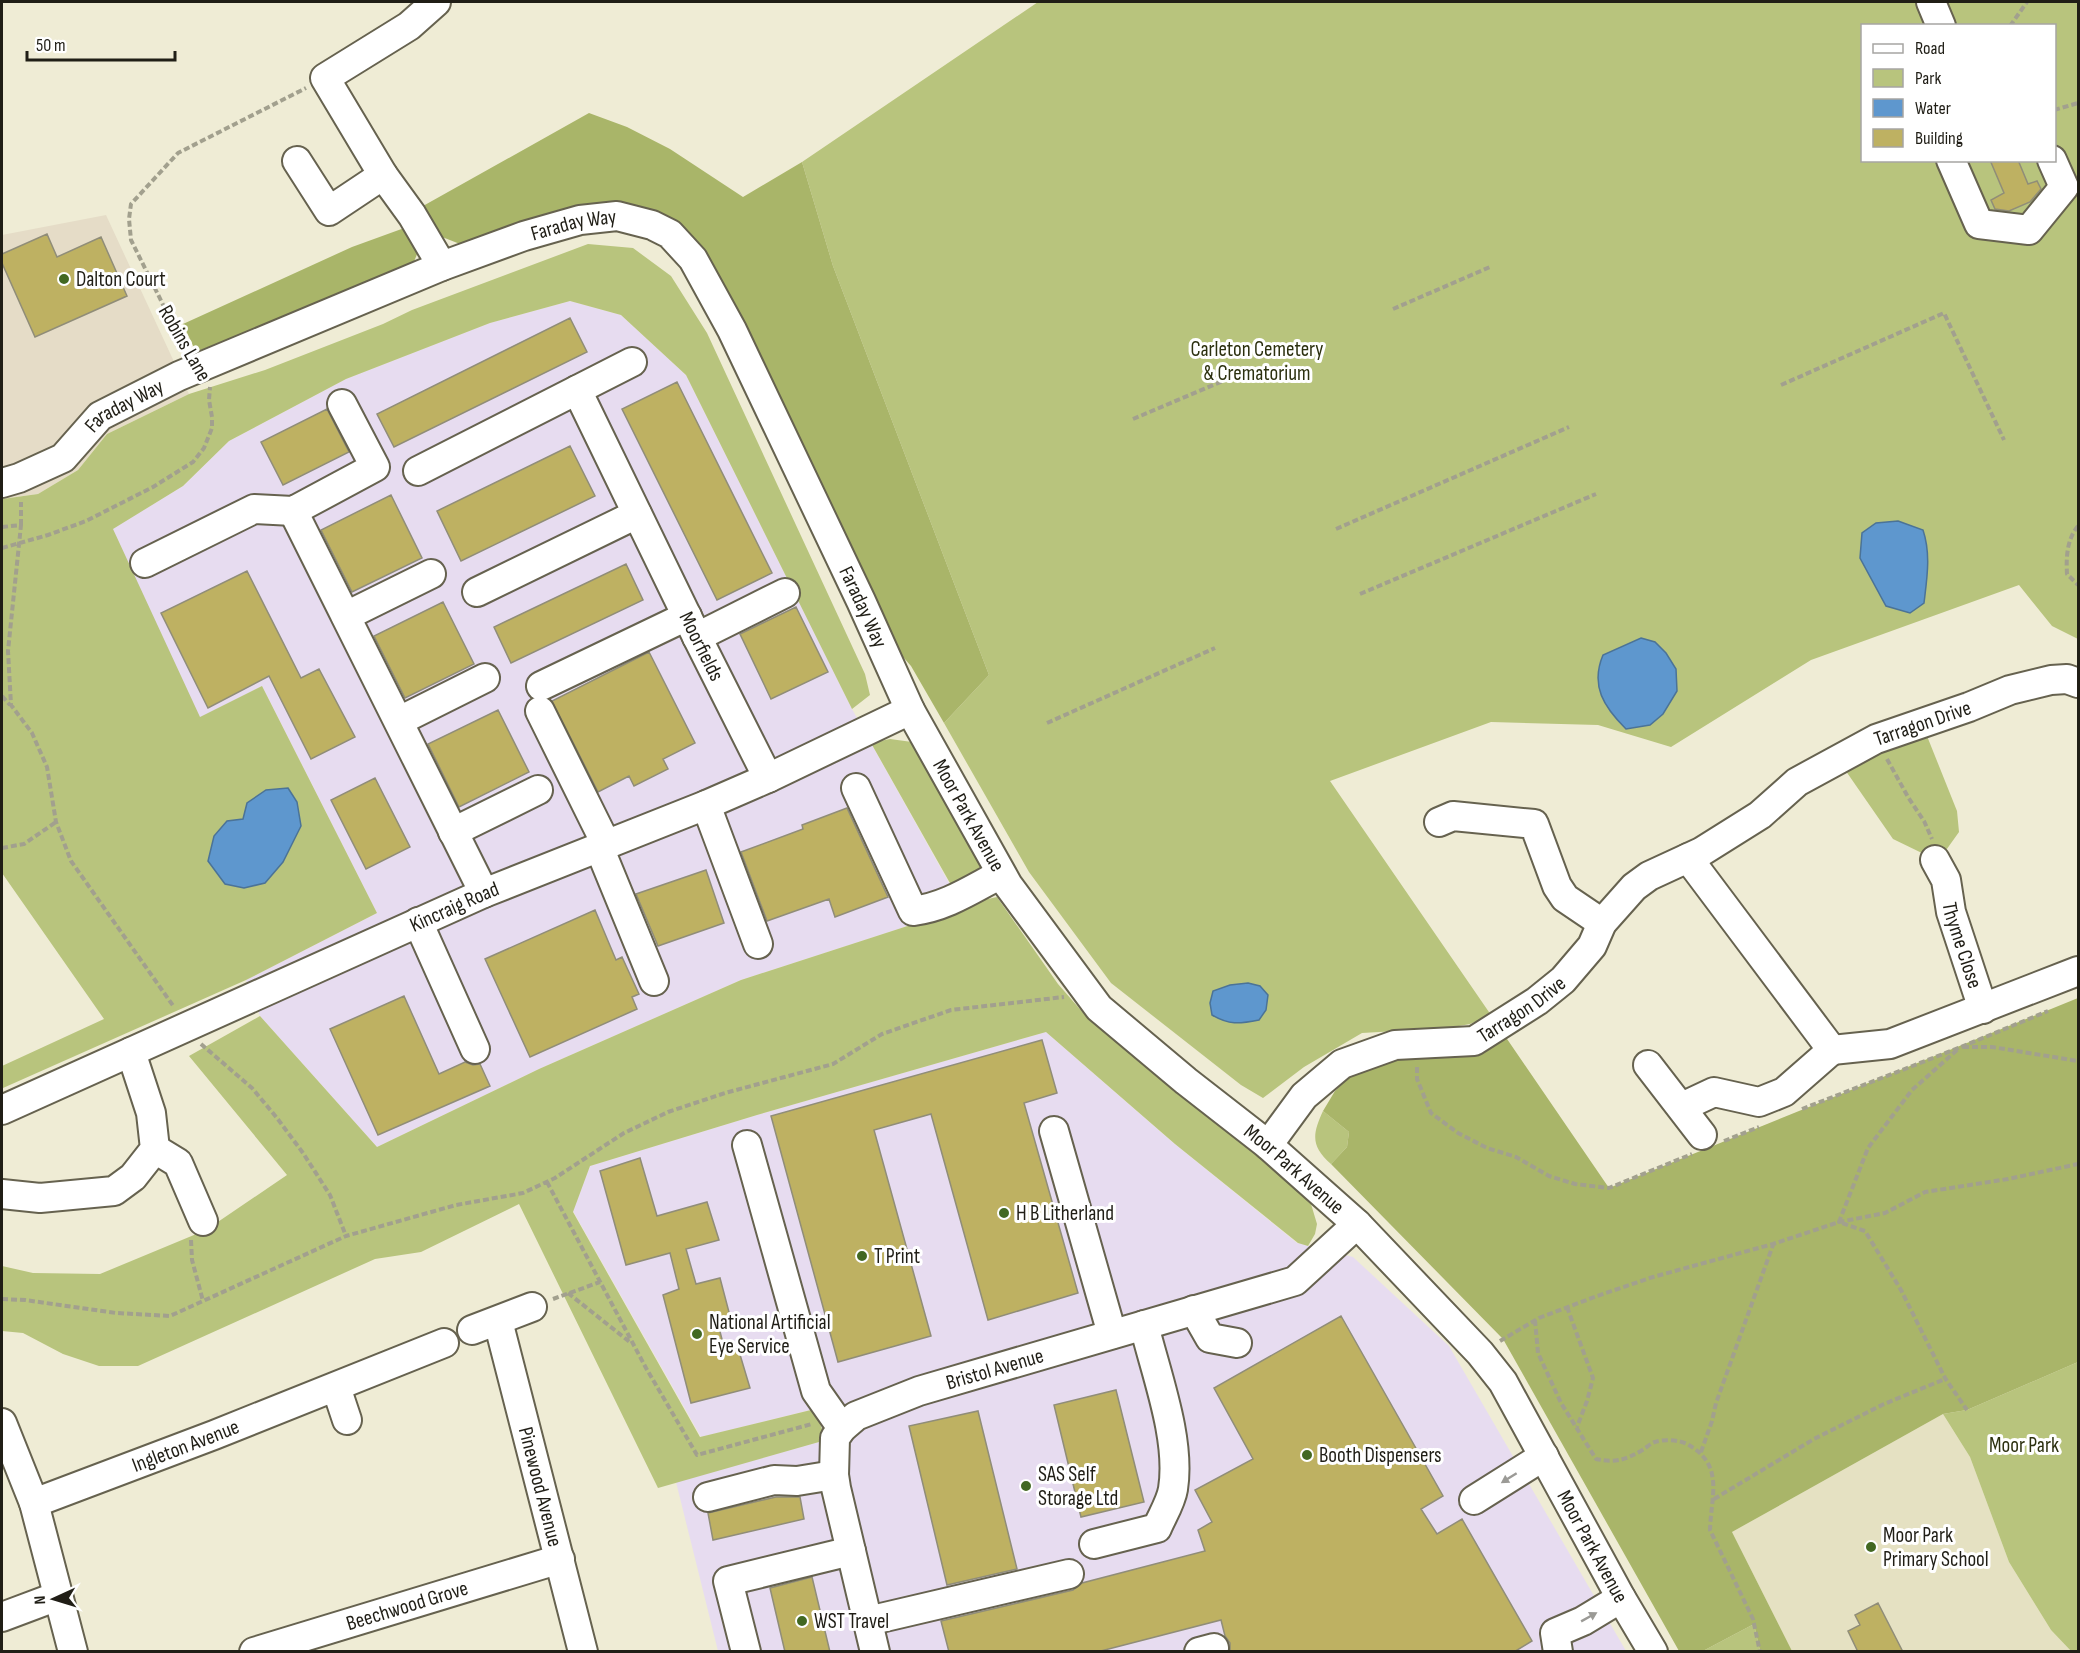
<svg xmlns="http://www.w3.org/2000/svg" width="2080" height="1653" viewBox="0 0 2080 1653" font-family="'Sofia Sans Condensed',sans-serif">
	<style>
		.commercial { fill: #e5dcc7 }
		.industrial { fill: #e7dcf0 }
		.built { fill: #e5e1c2 }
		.green { fill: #b8c47d; fill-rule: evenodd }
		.forest { fill: #a9b569 }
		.water { fill: #5e97ce; stroke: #4b7397; stroke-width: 1.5 }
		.building { fill: #beb162; stroke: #908d78; stroke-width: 1.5 }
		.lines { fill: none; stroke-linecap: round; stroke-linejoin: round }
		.minor-casing { stroke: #66624f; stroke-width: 32 }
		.path { stroke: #a2a08e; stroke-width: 4; stroke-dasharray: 6 3; stroke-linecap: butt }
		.minor { stroke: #fff; stroke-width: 28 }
		.oneway { fill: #9b9a96 }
		.poi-dot { fill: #426822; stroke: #fff; stroke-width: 2 }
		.labels { text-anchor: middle; stroke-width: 6; stroke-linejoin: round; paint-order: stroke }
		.street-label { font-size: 21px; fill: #201e16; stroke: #fff }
		.poi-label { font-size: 21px; fill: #201e16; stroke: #fff; text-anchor: start }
		.park-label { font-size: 21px; fill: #2c300f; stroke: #fff }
	</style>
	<rect width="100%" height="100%" fill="#efecd5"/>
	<path class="commercial" d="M106 215 189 394 107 434 78 470 38 494 2 499V235Z"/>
	<path class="industrial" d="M570 301 621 315 686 375 852 709 963 908 741 980 539 1069 377 1147 260 1016 246 980 377 913 262 686 200 718 112 529 183 486 229 441 346 379 490 323Z
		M1046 1032 1170 1140 1297 1243 1353 1257 1449 1346 1626 1651H718L676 1482 826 1440 814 1409 701 1437 573 1211 590 1166 757 1115Z"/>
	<path class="built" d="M1943 1414 1970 1457 2009 1562 2051 1630 2071 1651H1792L1732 1532Z"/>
	<path class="green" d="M1038 2H2078V639L2052 626 2019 585 1811 660 1671 747 1598 725 1491 722 1330 781 1491 1015 1470 1024 1448 1028 1362 1033 1304 1067 1263 1098 1241 1085 1111 983 1029 872 944 723 989 675 833 266 802 162ZM1862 26H2054V160H1862Z
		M588 244 633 248 671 276 707 333 865 674 870 695 852 709 686 375 621 315 570 301 490 323 346 379 229 441 183 486 113 529 200 717 262 686 377 913 246 980 3 1088 2 1085V1066L104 1019 2 873V499L38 494 78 470 107 434 189 394 265 370 383 324 412 310Z
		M1925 731 1957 811 1959 832 1944 853 1926 855 1893 839 1841 764Z
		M890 739 912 742 981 865 976 876 955 892 871 743Z
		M997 897 1058 984 1085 1015 1193 1104 1277 1167 1305 1194 1311 1204 1317 1224 1315 1234 1308 1246 1298 1243 1175 1144 1046 1032 757 1115 590 1166 573 1212 700 1437 815 1409 826 1440 658 1488 519 1204 421 1252 375 1259 138 1366H99L63 1354 23 1333 2 1331V1266L33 1273 100 1274 206 1230 287 1175 189 1056 260 1016 377 1147 539 1069 741 980 963 908 979 901Z
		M1323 1111 1349 1132 1347 1147 1331 1164C1311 1146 1312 1135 1323 1111Z
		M2078 1362V1651H2071L2051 1630 2009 1562 1970 1457 1943 1414 1967 1410Z
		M1754 1624 1760 1651H1703Z"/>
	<path class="forest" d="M589 113 627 127 670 149 743 197 802 162 833 266 989 675 944 723 911 666 868 617 732 330 648 224 511 226 460 244 437 235 423 206Z
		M407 227 420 247 413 264 196 352 183 324 352 247Z
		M2078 998V1362L1967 1410 1943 1414 1732 1532 1792 1651H1760L1754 1624 1703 1651H1679L1503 1339 1331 1164 1347 1147 1349 1132 1323 1111 1335 1091 1354 1072 1377 1061 1505 1036 1609 1188Z"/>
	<path class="water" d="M1898 521 1923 530C1931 554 1927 578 1924 603L1910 613 1886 606 1860 558 1862 533 1876 523Z
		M1641 638 1655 642 1666 653 1676 669 1677 691 1663 714 1650 725 1626 729C1604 707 1590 686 1603 655Z
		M288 788 297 802 301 826 283 862 265 883 244 888 225 884 208 861 214 836 227 821 243 819 247 803 266 790Z
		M1248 983 1260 986 1268 995 1266 1010 1259 1020C1239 1024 1229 1025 1212 1015L1210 1003 1213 991 1230 985Z"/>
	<path class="building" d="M1990 160H2018L2028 184 2037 181 2041 189 2030 202 2009 211 1995 209 1991 200 2004 193Z
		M47 234 57 257 101 237 127 296 35 337 2 263V254Z
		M570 318 587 352 394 447 377 414Z
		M677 382 772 573 717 600 622 409Z
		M327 409 349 452 283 485 261 442Z
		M570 446 595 496 461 561 437 511Z
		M391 495 422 558 352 592 321 530Z
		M626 564 643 600 511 663 494 627Z
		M247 571 301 678 319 669 355 737 311 759 269 676 208 708 161 613Z
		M443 602 474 664 405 698 374 636Z
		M796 607 828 672 771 699 740 634Z
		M649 652 695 743 663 759 668 769 634 786 629 776 598 792 552 701Z
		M498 710 529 772 459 807 428 744Z
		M375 778 410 847 366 869 331 800Z
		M847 808 888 897 835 917 829 899 767 921 741 852 803 829 802 825Z
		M706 870 724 923 658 946 636 894Z
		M595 910 616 960 622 957 639 994 632 997 637 1009 530 1057 485 959Z
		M404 996 439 1074 465 1062 473 1065 480 1064 490 1086 378 1135 330 1029Z
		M1042 1040 1057 1093 1024 1103 1078 1293 988 1320 931 1114 874 1130 931 1336 838 1362 771 1116Z
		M640 1158 657 1216 707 1202 719 1240 686 1249 696 1284 720 1278 730 1316 717 1320 725 1351 738 1348 750 1388 691 1403 663 1295 679 1289 670 1253 626 1265 600 1171Z
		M1341 1316 1443 1496 1421 1509 1437 1534 1462 1519 1532 1641 1514 1652H1230V1643L1225 1636 1221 1620 1097 1652H949L941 1621 1073 1590 1082 1583 1205 1551 1198 1530 1212 1522 1195 1490 1253 1459 1214 1388Z
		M1116 1390 1144 1502 1081 1517 1054 1405Z
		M978 1411 1017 1569 947 1585 909 1426Z
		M776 1497H800L804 1519 713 1540 708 1513Z
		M812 1577 830 1652H785L770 1588Z
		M1878 1603 1903 1652H1858L1848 1631 1860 1625 1855 1615Z"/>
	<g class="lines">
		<defs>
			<g id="minor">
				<path d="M1931 2 1941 26"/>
				<path d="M1951 160 1979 224 2029 230 2064 187 2052 160"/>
				<path d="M297 161 329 211 383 175 412 215 442 266"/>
				<path d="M383 175 325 78 409 26 436 2"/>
				<path id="s1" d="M577 390 697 637 768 778"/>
				<path d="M418 471 632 362"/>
				<path id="s2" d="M2 483 19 478 63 458 100 416 179 376 442 266 524 236 580 220 617 216 652 225 670 234 693 259 732 330 861 601 910 710 1008 885 1099 1008 1186 1081 1268 1145 1357 1224 1480 1353 1503 1382 1621 1598 1653 1652"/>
				<path d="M293 511 484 893"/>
				<path d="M145 563 254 509 293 511 375 467 342 404"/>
				<path d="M477 592 637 514"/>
				<path d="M346 616 431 574"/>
				<path d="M697 637 785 593"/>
				<path d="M541 686 687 616"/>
				<path d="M540 711 606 844"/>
				<path d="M399 721 485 678"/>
				<path d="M856 788 913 911C946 907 972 889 1001 874"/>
				<path d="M706 805 758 944"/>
				<path d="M1439 822 1453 816 1534 824 1557 886 1565 898 1602 923"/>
				<path d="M453 832 538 790"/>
				<path d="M599 847 654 981"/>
				<path d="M1688 858 1832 1050"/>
				<path id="s3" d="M1935 860 1946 880 1951 912 1983 1009"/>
				<path d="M418 922 475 1049"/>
				<path d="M1832 1050 1890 1044 2078 971"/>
				<path d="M1648 1065 1702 1135"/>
				<path d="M1682 1107 1714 1092 1759 1102 1784 1092 1832 1050"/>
				<path id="s4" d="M2 1110 484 893 706 805 768 778 910 710"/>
				<path d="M1054 1131 1112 1334"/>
				<path d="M747 1145 816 1391 842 1428"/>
				<path id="s5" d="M1268 1145 1304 1096 1342 1064 1395 1045 1474 1041 1537 1001 1563 980 1592 946 1602 923 1634 887 1649 876 1701 852 1760 815 1797 782 1876 739 1969 707 2010 690 2051 680 2067 679 2078 683"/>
				<path d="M155 1149 178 1163 203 1221"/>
				<path d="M2 1194 40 1198 114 1191 133 1177 155 1149 151 1113 131 1052"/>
				<path d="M1194 1310 1210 1338 1237 1343"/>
				<path id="s6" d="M498 1321 583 1652"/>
				<path d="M472 1330 532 1307"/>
				<path d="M336 1387 347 1420"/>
				<path d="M2 1423 34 1503 73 1652"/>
				<path d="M708 1497 774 1480 797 1481 834 1475"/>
				<path d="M1474 1500 1544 1456"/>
				<path id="s7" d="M34 1503 214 1435 444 1343"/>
				<path d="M1094 1544 1157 1528C1162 1516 1171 1502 1173 1489 1181 1439 1156 1374 1144 1325"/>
				<path d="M2 1617 58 1596"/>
				<path d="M868 1621 1069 1574"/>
				<path id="s8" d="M254 1652 560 1559"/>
				<path d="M746 1652 728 1581 851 1551"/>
				<path id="s9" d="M875 1652 836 1488 834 1475 835 1438 842 1428 856 1416 919 1391 1295 1281 1357 1224"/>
				<path d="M1199 1652 1214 1648"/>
				<path d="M1558 1652 1555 1633 1583 1621 1621 1598"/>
			</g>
		</defs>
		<use href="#minor" class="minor-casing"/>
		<path class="path" d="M2010 26 2027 2
			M2054 110 2078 103
			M1393 309 1490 267
			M185 349 131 240 129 219 131 204 178 153 306 88
			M1781 385 1944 313 2004 440
			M1133 419 1237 375
			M21 525V502
			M2078 526C2067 539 2066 557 2067 574L2078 585
			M2 527 21 525 8 651 11 705 32 733 47 767 56 822 71 861 174 1007
			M1336 529 1569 427
			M2 548 48 535 86 521 153 487 193 462 204 448 212 428V417L209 400 210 387
			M1360 594 1596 494
			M2 696 10 705
			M1047 723 1215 648
			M1887 759 1908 797 1924 821 1932 839
			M2 848 24 844 56 822
			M201 1044 252 1088 277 1118 303 1153 330 1195 346 1236
			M1963 1047H1992L2078 1061
			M1957 1050 1912 1090 1868 1148 1839 1222 1865 1231 1901 1290 1945 1378 1967 1410
			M1417 1067V1079L1431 1113 1458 1133 1487 1148 1516 1157 1549 1176 1575 1184 1609 1188 1692 1154
			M1802 1109 1961 1047 2048 1011
			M1724 1141 1759 1127
			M547 1182 646 1368 697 1455 812 1424
			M191 1240 192 1260 203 1301
			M568 1293 631 1343
			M2 1299 25 1300 116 1313 170 1316 346 1236 456 1205 523 1193 555 1178 624 1133 668 1112 725 1093 833 1064 882 1034 951 1010 1064 997
			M553 1299 600 1282
			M1567 1307 1593 1378 1587 1401 1577 1427
			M1535 1320 1538 1353 1561 1403 1596 1459C1616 1463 1626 1460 1644 1449 1647 1447 1651 1443 1655 1442 1663 1439 1680 1440 1687 1444 1725 1465 1711 1495 1710 1530L1753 1619 1760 1652
			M1500 1341 1539 1318 1597 1296 1653 1277 1773 1244 1839 1222 1885 1213 1925 1192 2008 1179 2078 1164
			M1701 1452 1712 1421 1716 1403 1773 1245
			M1714 1499 1814 1439 1884 1404 1945 1379"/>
		<use href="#minor" class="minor"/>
	</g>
	<defs><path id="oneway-solid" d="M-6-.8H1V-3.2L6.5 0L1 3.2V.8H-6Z" transform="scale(1.5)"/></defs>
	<g class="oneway">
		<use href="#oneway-solid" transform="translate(1509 1478) rotate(148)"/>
		<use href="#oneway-solid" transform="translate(1589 1617) rotate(-29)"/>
	</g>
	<g class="poi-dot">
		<circle cx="64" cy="279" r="6"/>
		<circle cx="1004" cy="1213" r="6"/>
		<circle cx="862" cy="1256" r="6"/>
		<circle cx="697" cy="1334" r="6"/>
		<circle cx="1307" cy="1455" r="6"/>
		<circle cx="1026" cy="1486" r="6"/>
		<circle cx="1871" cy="1547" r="6"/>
		<circle cx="802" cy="1621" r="6"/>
	</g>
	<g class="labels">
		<g class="street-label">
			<text dy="7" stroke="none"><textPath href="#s2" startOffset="634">Faraday Way</textPath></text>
			<text transform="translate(185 343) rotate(60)" y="7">Robins Lane</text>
			<text dy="7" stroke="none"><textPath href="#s2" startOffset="148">Faraday Way</textPath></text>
			<text dy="7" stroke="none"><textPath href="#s2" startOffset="1156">Faraday Way</textPath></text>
			<text dy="7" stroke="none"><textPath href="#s1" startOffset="285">Moorfields</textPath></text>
			<text dy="7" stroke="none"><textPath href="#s5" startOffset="806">Tarragon Drive</textPath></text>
			<text dy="7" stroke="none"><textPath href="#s2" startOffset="1390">Moor Park Avenue</textPath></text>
			<text dy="7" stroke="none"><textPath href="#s4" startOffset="496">Kincraig Road</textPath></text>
			<text dy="7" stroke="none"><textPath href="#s3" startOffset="90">Thyme Close</textPath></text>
			<text dy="7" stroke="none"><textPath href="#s5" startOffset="303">Tarragon Drive</textPath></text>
			<text dy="7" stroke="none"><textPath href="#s2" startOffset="1876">Moor Park Avenue</textPath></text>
			<text dy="7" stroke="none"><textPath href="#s9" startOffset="396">Bristol Avenue</textPath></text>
			<text dy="7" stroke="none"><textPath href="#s7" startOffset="162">Ingleton Avenue</textPath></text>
			<text dy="7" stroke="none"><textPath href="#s6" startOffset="171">Pinewood Avenue</textPath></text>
			<text dy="7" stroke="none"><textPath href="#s2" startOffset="2362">Moor Park Avenue</textPath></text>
			<text dy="7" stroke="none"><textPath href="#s8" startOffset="160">Beechwood Grove</textPath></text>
		</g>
		<g class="poi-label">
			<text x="76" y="286">Dalton Court</text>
			<text x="1016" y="1220">H B Litherland</text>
			<text x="874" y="1263">T Print</text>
			<text x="709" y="1329">National Artificial<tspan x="709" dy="24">Eye Service</tspan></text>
			<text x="1319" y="1462">Booth Dispensers</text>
			<text x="1038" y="1481">SAS Self<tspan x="1038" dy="24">Storage Ltd</tspan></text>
			<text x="1883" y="1542">Moor Park<tspan x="1883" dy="24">Primary School</tspan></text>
			<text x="814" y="1628">WST Travel</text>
		</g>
		<g class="park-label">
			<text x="1257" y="356">Carleton Cemetery<tspan x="1257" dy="24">&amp; Crematorium</tspan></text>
			<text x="2024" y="1452">Moor Park</text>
		</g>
	</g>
	<rect width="2080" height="1653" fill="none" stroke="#201e16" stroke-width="6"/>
	<rect x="1861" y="24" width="195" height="138" fill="#ffffff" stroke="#a6a5a2" stroke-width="1.5"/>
	<rect x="1873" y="44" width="30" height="9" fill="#ffffff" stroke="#a6a5a2" stroke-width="1.5"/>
	<text x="1915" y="54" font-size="18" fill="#201e16">Road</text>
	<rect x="1873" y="69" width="30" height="18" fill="#b8c47d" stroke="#a6a5a2" stroke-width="1.5"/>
	<text x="1915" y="84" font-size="18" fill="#201e16">Park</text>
	<rect x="1873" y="99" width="30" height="18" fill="#5e97ce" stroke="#a6a5a2" stroke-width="1.5"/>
	<text x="1915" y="114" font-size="18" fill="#201e16">Water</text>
	<rect x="1873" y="129" width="30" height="18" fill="#beb162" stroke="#a6a5a2" stroke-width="1.5"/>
	<text x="1915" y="144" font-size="18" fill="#201e16">Building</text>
	<g transform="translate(54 1599) rotate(266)" stroke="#ffffff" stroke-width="4.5" paint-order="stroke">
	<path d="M0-4.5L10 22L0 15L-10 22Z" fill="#201e16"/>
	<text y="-9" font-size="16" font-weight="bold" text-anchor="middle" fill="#201e16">N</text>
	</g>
	<path d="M27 51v9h148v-9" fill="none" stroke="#201e16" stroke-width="3"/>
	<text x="36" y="51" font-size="18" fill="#201e16" stroke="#ffffff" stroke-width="4.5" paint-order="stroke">50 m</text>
</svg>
